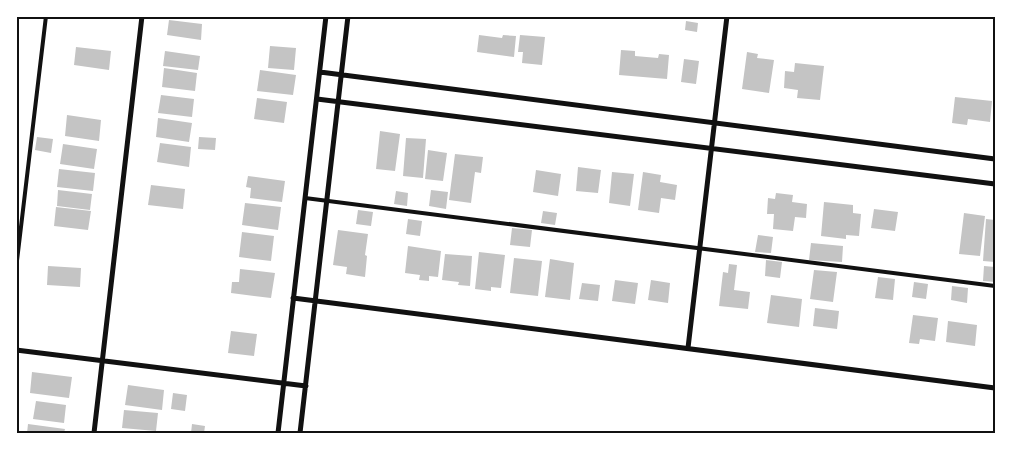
<svg xmlns="http://www.w3.org/2000/svg" width="1011" height="449" viewBox="0 0 1011 449" font-family="'PT Sans',sans-serif">
	<style>
		.building { fill: #c4c4c4 }
		.lines { fill: none; stroke-linecap: round; stroke-linejoin: round }
		.service { stroke: #111; stroke-width: 4 }
		.minor { stroke: #111; stroke-width: 5 }
		.neatline { fill: none; stroke: #111; stroke-width: 2 }
	</style>
	<rect width="100%" height="100%" fill="#fff"/>
	<path class="building" d="M169 20 202 24 201 40 167 35Z
		M686 21 698 23 697 32 685 30Z
		M479 35 502 38 503 35 516 36 514 57 477 52Z
		M520 35 545 37 542 65 522 63 523 52H518Z
		M270 46 296 48 294 70 268 68Z
		M76 47 111 51 109 70 74 65Z
		M621 50 635 51V56L658 58 659 54 669 55 667 79 619 75Z
		M165 51 200 56 198 70 163 66Z
		M747 52 758 54 757 58 774 60 769 93 742 89Z
		M684 59 699 61 696 84 681 82Z
		M795 63 824 66 820 100 797 98 798 90 784 88 785 71 794 72Z
		M164 68 197 73 195 91 162 87Z
		M260 70 296 75 293 95 257 91Z
		M161 95 194 99 192 117 158 113Z
		M955 97 992 101 990 122 968 119 967 125 952 123Z
		M257 98 287 102 284 123 254 119Z
		M67 115 101 120 99 141 65 136Z
		M158 118 192 123 189 142 156 137Z
		M380 131 400 134 395 171 376 169Z
		M37 137 53 139 51 153 35 150Z
		M199 137 216 138 215 150 198 149Z
		M406 138 426 139 423 178 403 176Z
		M160 143 191 147 189 167 157 162Z
		M63 144 97 149 94 169 60 164Z
		M428 150 447 153 443 181 425 179Z
		M455 154 483 157 481 173 475 172 471 203 449 200Z
		M578 167 601 170 598 193 576 191Z
		M59 169 95 173 93 191 57 187Z
		M536 170 561 174 558 196 533 192Z
		M612 172 634 174 630 206 609 203Z
		M643 172 661 175 660 182 677 185 675 200 661 198 659 213 638 210Z
		M248 176 285 181 282 202 250 198 251 188 246 187Z
		M151 185 185 189 183 209 148 205Z
		M58 190 92 194 90 210 57 206Z
		M431 190 448 192 446 209 429 206Z
		M396 191 408 193 407 206 394 204Z
		M776 193 793 195 792 202 807 204 806 218 795 217 793 231 773 229 774 214H767L768 198 775 199Z
		M824 202 853 205V213L861 214 859 236 846 235V239L821 236Z
		M245 203 281 207 278 230 242 225Z
		M56 207 91 211 88 230 54 226Z
		M874 209 898 212 895 231 871 228Z
		M358 210 373 212 371 226 356 224Z
		M543 211 557 213 555 225 541 223Z
		M964 213 985 216 980 256 959 254Z
		M408 219 422 221 420 236 406 234Z
		M986 219 995 220V262L983 261Z
		M512 228 532 230 530 247 510 245Z
		M338 230 368 234 365 255 367 256 365 277 346 274 347 267 333 265Z
		M242 232 274 236 271 261 239 257Z
		M758 235 773 237 771 253 755 252Z
		M811 243 843 246 842 262 809 260Z
		M408 246 441 251 438 277 429 276V281L419 280 420 275 405 273Z
		M479 252 505 255 501 288 491 287V291L475 289Z
		M445 254 472 256 470 286 458 285 459 282 442 280Z
		M514 258 542 261 538 296 510 293Z
		M550 259 574 263 570 300 545 297Z
		M766 260 782 262 780 278 765 276Z
		M729 264 737 265 734 290 750 292 748 309 719 306 723 272 728 273Z
		M48 266 81 268 80 287 47 285Z
		M984 266 995 267V282L983 281Z
		M240 269 275 273 271 298 231 293 232 282H239Z
		M814 270 837 272 833 302 810 299Z
		M878 277 895 279 893 300 875 298Z
		M615 280 638 283 635 304 612 301Z
		M651 280 670 283 668 303 648 300Z
		M914 282 928 284 926 299 912 297Z
		M582 283 600 285 598 301 579 299Z
		M952 286 968 288 967 303 951 300Z
		M771 295 802 299 799 327 767 323Z
		M815 308 839 311 837 329 813 326Z
		M913 315 938 318 935 341 920 339 919 344 909 343Z
		M948 321 977 325 975 346 946 342Z
		M231 331 257 334 254 356 228 353Z
		M32 372 72 377 69 398 30 393Z
		M128 385 164 390 162 410 125 405Z
		M173 393 187 395 185 411 171 409Z
		M36 401 66 405 64 423 33 419Z
		M124 410 158 413 156 431 122 428Z
		M28 424 65 429 64 433H27Z
		M192 424 205 426 204 433H191Z"/>
	<g class="lines">
		<path class="service" d="M305 198 995 286
			M16 269 46 16"/>
		<path class="minor" d="M320 72 995 159
			M317 99 995 184
			M293 298 995 388
			M688 348 727 16
			M16 350 306 386
			M94 433 142 16
			M278 433 326 16
			M300 433 348 16"/>
	</g>
	<rect width="1011" height="449" fill="none" stroke="#ffffff" stroke-width="35"/>
	<rect x="18" y="18" width="976" height="414" class="neatline"/>
</svg>
